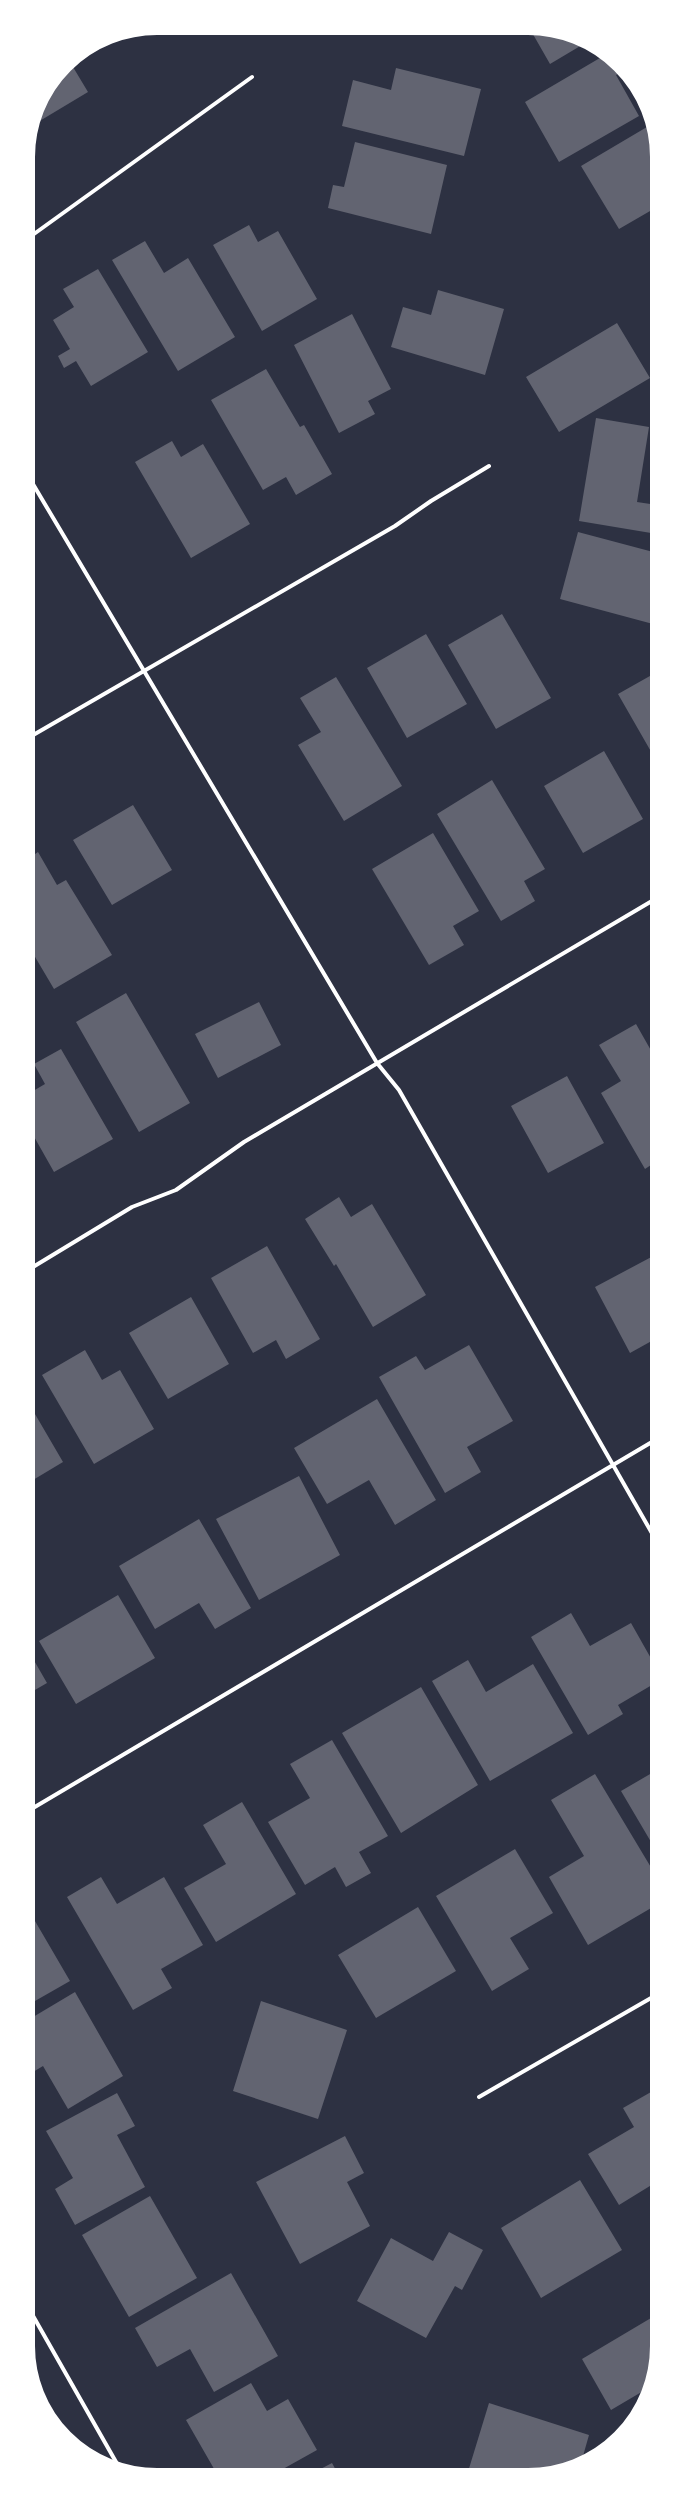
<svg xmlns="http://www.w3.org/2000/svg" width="685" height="2503" viewBox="0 0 685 2503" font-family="Literata,serif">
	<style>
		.building { fill: #626471 }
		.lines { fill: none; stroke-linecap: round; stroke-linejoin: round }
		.minor { stroke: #fff; stroke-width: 4 }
		.rim { fill: none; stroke: #fff; stroke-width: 2 }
	</style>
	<rect width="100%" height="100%" fill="#2d3142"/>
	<path class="building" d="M530 29 553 30 587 42 550 64Z
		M605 55 624 70 616 75 639 116 559 162 525 102Z
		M70 62 88 92 33 125 37 107 65 65Z
		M396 68 481 89 464 156 342 126 353 80 391 90Z
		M652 124 657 140V207L619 229 581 166Z
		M355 142 447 165 431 234 328 208 333 185 344 187Z
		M249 225 258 242 278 231 317 299 262 331 213 245Z
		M657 228V240L652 230Z
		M145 241 164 273 188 258 235 337 178 371 112 260Z
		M98 269 148 352 91 386 76 361 64 368 58 356 70 349 53 320 74 307 63 289Z
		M438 290 504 309 485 375 391 347 403 307 431 315Z
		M352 314 391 389 368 401 375 414 339 433 294 345Z
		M617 323 650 378 559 432 526 377Z
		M266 369 300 427 304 425 332 474 296 495 286 477 263 490 211 400Z
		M596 418 649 427 637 502 657 505V534L579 521Z
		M172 441 181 457 203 444 250 524 191 558 135 462Z
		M578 532 657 553V607L653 624 560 599Z
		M502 614 551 698 496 729 448 645Z
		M426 634 467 704 407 738 367 668Z
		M657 672V762L618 694Z
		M336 677 402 786 344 821 298 745 321 732 300 698Z
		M604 751 643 819 583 853 544 786Z
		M492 780 545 869 524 881 535 901 501 921 437 814Z
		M133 805 172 870 112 905 73 840Z
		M433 833 479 911 453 926 464 945 429 965 372 869Z
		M38 852 57 885 66 880 112 955 54 989 28 945V859Z
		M126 993 190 1103 139 1132 76 1022Z
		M259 1002 281 1045 218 1078 195 1034Z
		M636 1024 657 1061V1161L645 1169 601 1093 621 1081 599 1045Z
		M61 1049 113 1139 54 1172 28 1126V1094L45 1084 34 1064Z
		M567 1076 604 1143 548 1173 511 1106Z
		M339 1197 351 1217 372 1204 426 1295 373 1327 336 1264 334 1266 305 1219Z
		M267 1246 320 1339 286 1359 276 1340 253 1353 211 1278Z
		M657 1254V1338L630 1353 595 1287Z
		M191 1297 229 1364 168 1399 129 1333Z
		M469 1345 513 1421 467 1447 481 1472 445 1493 379 1377 416 1356 425 1370Z
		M85 1350 102 1380 120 1370 154 1429 94 1464 42 1375Z
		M377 1399 436 1500 395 1525 369 1480 327 1504 294 1448Z
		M28 1402 63 1462 28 1483Z
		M299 1476 340 1555 259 1600 216 1519Z
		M199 1519 251 1608 215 1629 199 1603 155 1629 119 1566Z
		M118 1595 155 1658 76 1704 39 1641Z
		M571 1613 590 1646 631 1623 657 1669V1682L618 1705 623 1714 588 1735 531 1637Z
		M28 1650 47 1683 28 1694Z
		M468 1660 486 1692 533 1664 573 1733 490 1781 432 1681Z
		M421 1687 478 1785 401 1833 342 1733Z
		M332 1740 388 1836 359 1852 371 1873 346 1887 335 1867 305 1885 268 1822 310 1798 290 1764Z
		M657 1770 658 1845 654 1847 621 1791Z
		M595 1774 658 1879V1904L588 1945 549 1877 584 1856 551 1800Z
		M242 1802 296 1894 216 1942 184 1888 226 1864 203 1825Z
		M515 1849 553 1913 510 1938 529 1969 492 1991 436 1896Z
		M101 1877 117 1904 164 1877 203 1945 161 1969 172 1988 133 2010 67 1897Z
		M418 1907 456 1971 376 2018 338 1955Z
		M28 1909 70 1981 28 2005Z
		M75 1992 123 2076 68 2109 43 2066 28 2075V2020Z
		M261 2001 347 2030 318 2119 233 2091Z
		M658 2088V2181L619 2205 588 2154 634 2127 623 2108Z
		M117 2093 135 2126 117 2135 145 2187 75 2225 55 2189 73 2178 46 2131Z
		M345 2136 364 2173 347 2182 370 2226 300 2264 256 2182Z
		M580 2180 622 2250 541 2298 501 2228Z
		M150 2196 197 2278 129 2317 82 2235Z
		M449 2232 483 2250 462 2290 455 2286 426 2338 357 2301 391 2238 433 2261Z
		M231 2273 278 2356 214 2392 190 2349 157 2367 135 2328Z
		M651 2318 658 2329V2354L650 2387 611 2410 582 2359Z
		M251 2383 267 2411 288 2399 317 2450 274 2474H217L186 2420Z
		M489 2403 589 2435 581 2463 559 2470 554 2469 552 2472 545 2475H467Z
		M332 2463 338 2474H311Z"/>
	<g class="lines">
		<path class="minor" d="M27 239 252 77
			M27 474 377 1063 399 1090 657 1542
			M28 738 395 526 431 501 489 466
			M28 1270 132 1207 176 1190 244 1142 657 898
			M28 1811 657 1439
			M479 2097 658 1994
			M28 2307 120 2469"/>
	</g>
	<path d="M0 0H685V2503H0ZM157 34H528A123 123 0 0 1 651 157V2346A123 123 0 0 1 528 2469H157A123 123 0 0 1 34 2346V157A123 123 0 0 1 157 34Z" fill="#fff" fill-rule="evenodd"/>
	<path class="rim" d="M157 34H528A123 123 0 0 1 651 157V2346A123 123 0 0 1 528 2469H157A123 123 0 0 1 34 2346V157A123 123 0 0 1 157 34Z"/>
</svg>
